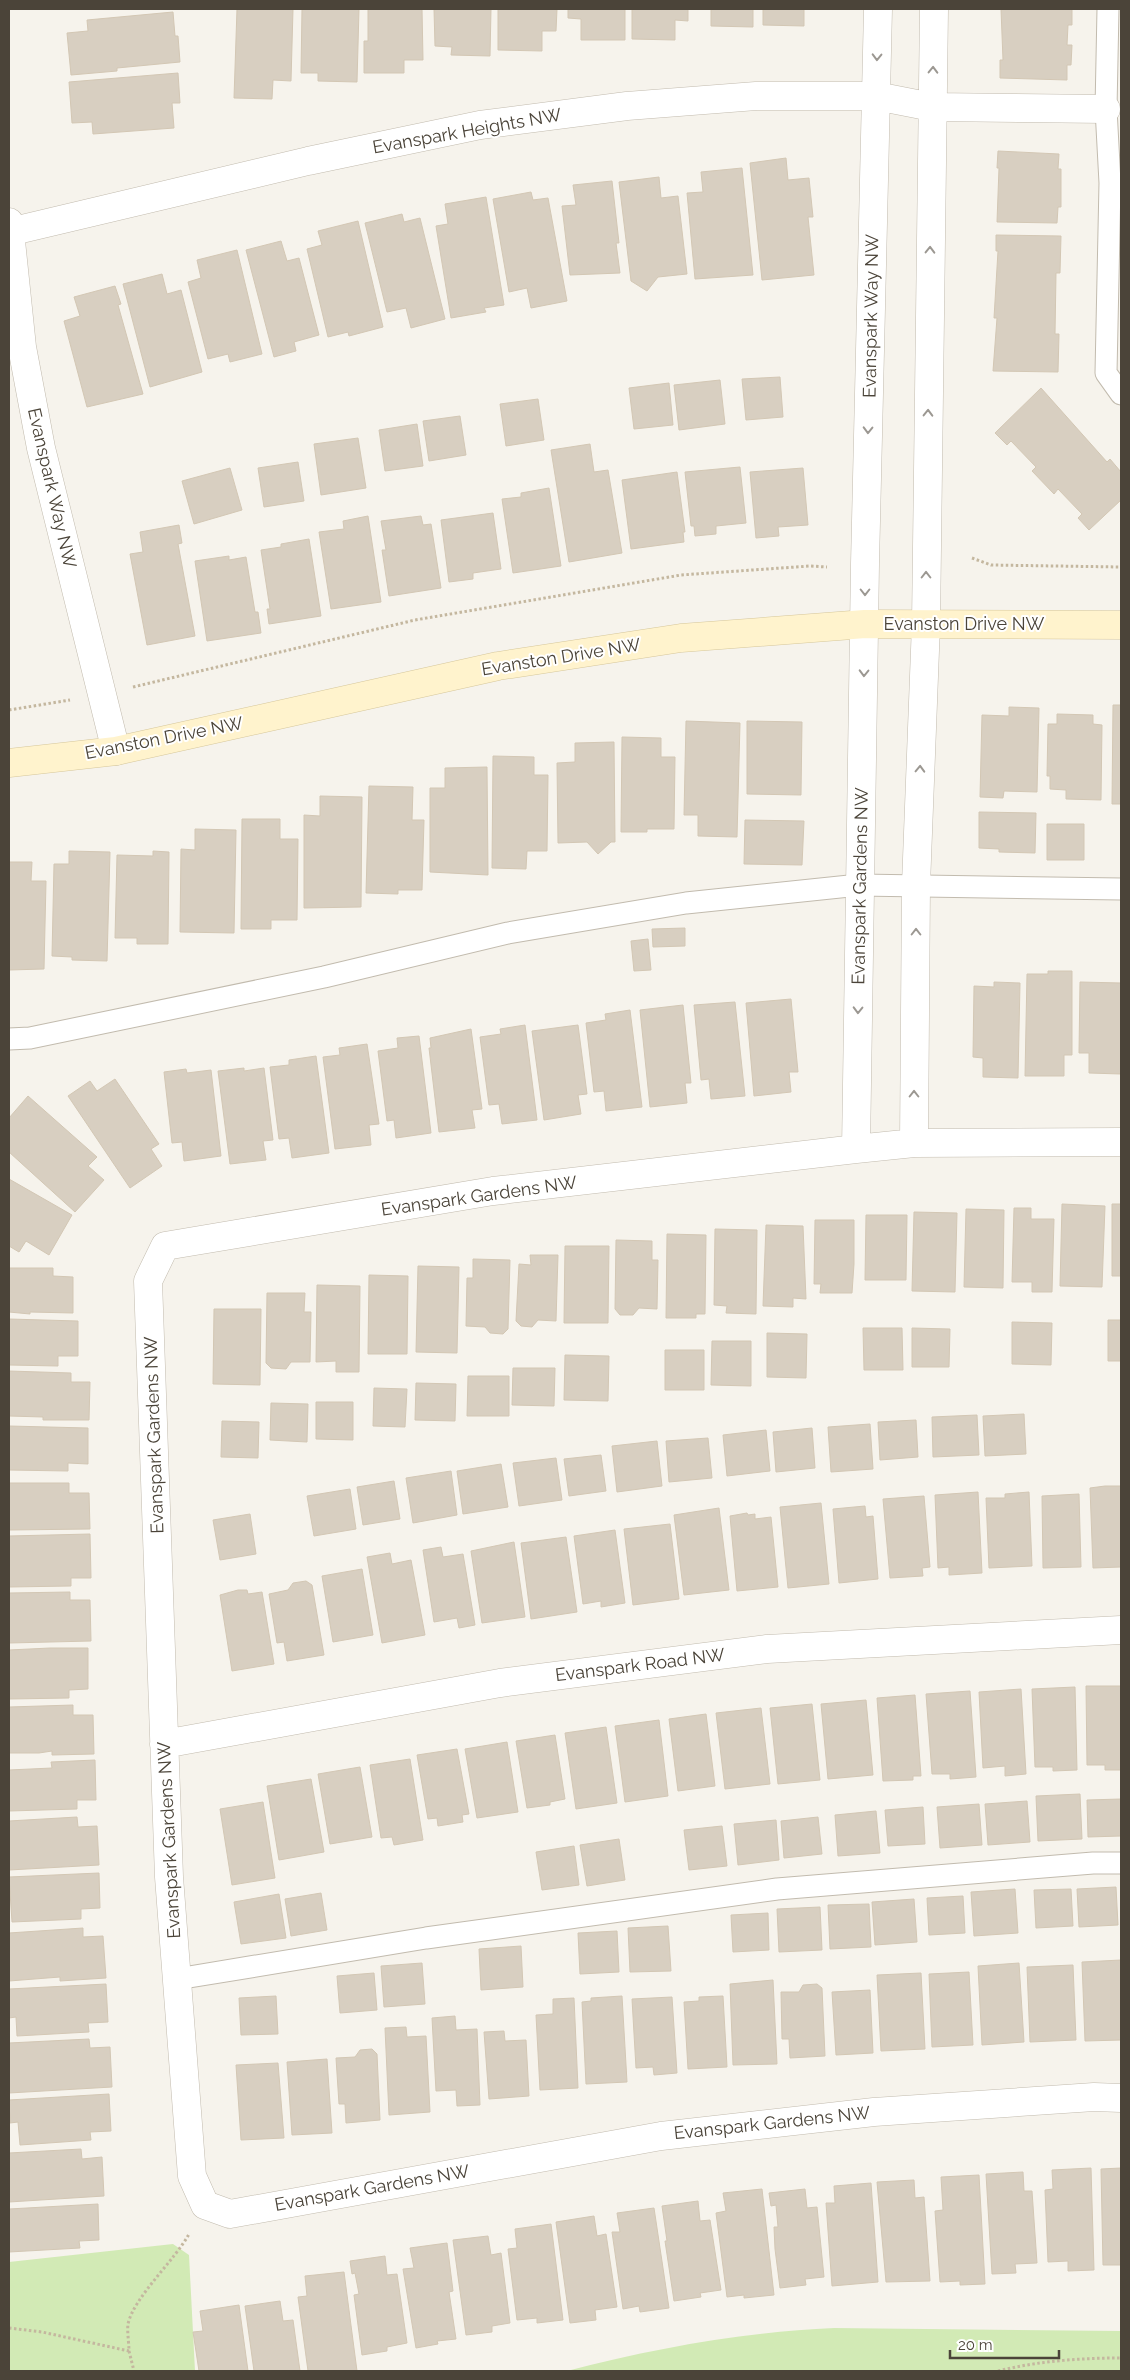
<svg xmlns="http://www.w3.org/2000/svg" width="1130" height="2380" viewBox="0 0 1130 2380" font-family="Raleway,sans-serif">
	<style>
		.green { fill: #d2eab5 }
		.building { fill: #d8cfc1; stroke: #d3c7b4 }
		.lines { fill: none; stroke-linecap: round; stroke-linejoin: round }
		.lane-casing { stroke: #c2bbae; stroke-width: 23 }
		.street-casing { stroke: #c2bbae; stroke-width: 29 }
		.secondary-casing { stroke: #d6c79b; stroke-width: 29 }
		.path { stroke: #c4b79f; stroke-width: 3; stroke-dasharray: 2.5 2.5; stroke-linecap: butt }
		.lane { stroke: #fff; stroke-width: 21 }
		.street { stroke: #fff; stroke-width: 28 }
		.secondary { stroke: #fff3cd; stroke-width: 28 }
		.oneway { stroke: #9c9892 }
		.labels { text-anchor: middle; stroke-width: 4; stroke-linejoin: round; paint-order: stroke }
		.street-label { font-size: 18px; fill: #4b4439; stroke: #fff }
	</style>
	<rect width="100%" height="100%" fill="#f6f3ec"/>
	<path class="green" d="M173 2244 189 2255 195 2371H9V2262Z
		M834 2328 1121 2331V2371H567C655 2348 743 2332 834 2328Z"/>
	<path class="building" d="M237 9H293L291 81 273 80 272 99 234 98Z
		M302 9H359L357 82 318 81V73H301Z
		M368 9H422L423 60H404V73H364V41H368Z
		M434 9H491L490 56 451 55 452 47 435 46Z
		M498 9H557L556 31H542V51L498 50Z
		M568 9H625V40H581V19L568 18Z
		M632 9H688V21L675 20V40L632 39Z
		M711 9H753V27L711 26Z
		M763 9H804V26L763 25Z
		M1001 9H1072V25H1068L1067 45H1072L1071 65H1067V80L1000 78V60H1003Z
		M173 12 175 36H178L180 62 117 68V71L71 75 67 33 88 31 87 20Z
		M178 73 180 103H172L174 128 93 134 92 122 72 123 69 82Z
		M998 151 1059 154 1058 169H1061V207H1058L1057 223 997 222 999 168H997Z
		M786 158 788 180 809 178 813 217H808L814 275 762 280 750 163Z
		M742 168 753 275 695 279 687 193 703 192 701 172Z
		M659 177 661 198 678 196 687 274 658 277 647 291 631 281 619 182Z
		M612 181 619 243H616L620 273 570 275 562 206 576 205 573 185Z
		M531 192 533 200 548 198 567 301 531 308 527 288 509 292 493 199Z
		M486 197 504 305 484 308 486 312 451 318 436 226 448 224 445 204Z
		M402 214 404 222 420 218 445 319 411 328 406 308 387 312 365 223Z
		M358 221 383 327 349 336 348 332 328 337 307 249 322 245 318 231Z
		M996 235 1061 236 1060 273H1056L1055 334H1059L1058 372 993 371 997 318H994L998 251H996Z
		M281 241 287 261 299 258 319 335 294 342 296 351 274 357 246 250Z
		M237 250 262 354 230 362 228 354 208 359 188 282 201 278 197 260Z
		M162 274 167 294 181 290 202 372 150 387 123 284Z
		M115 286 121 304 118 305 143 394 87 407 64 321 80 316 74 297Z
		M780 377 783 417 746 420 742 379Z
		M720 380 725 424 679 430 674 385Z
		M669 383 673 425 634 429 629 388Z
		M1041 388 1107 462 1110 459 1121 472V500L1089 530 1078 518 1082 514 1058 489 1054 494 1032 471 1036 467 1011 441 1007 445 995 433Z
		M538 399 544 440 506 446 500 404Z
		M460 416 466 455 429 461 423 421Z
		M417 424 423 466 385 471 379 430Z
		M358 438 366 488 321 495 314 444Z
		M590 444 594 472 608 470 622 553 569 562 551 450Z
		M298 462 304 501 264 507 258 468Z
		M740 467 746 523 716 526V534L695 536 694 526H691L685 472Z
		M230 468 242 510 194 524 182 481Z
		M803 468 808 525 778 527 779 536 756 538 750 472Z
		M677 472 685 532H683L684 542 631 549 622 480Z
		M549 488 561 566 513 573 502 499 521 497V493Z
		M493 513 501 569 473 573V579L449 582 441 520Z
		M368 516 381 602 331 609 319 532 344 529 343 521Z
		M421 516 423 525 431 524 441 588 389 596 382 550H386L381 521Z
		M179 525 182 543 178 544 195 636 147 645 130 554 143 552 140 532Z
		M309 539 321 616 269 624 267 609H270L261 550 281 547V544Z
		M229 556V560L246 557 255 612H258L261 633 207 641 195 561Z
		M1113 705H1121V804H1112Z
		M1009 707 1039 708 1037 792 1004 791 1003 798 980 797 982 715 1009 716Z
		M1057 714 1093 715V724L1102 725 1101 800 1066 799V790L1050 789V776H1047L1048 724H1057Z
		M686 721 740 723 737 837 698 836V815H684Z
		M747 721 802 722 801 795 747 794Z
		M622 737 661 738V757H675L674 829H647V832H621Z
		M614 742 615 842H611L598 854 587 842 558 843 557 763 575 762V743Z
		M493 756 534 757V775H548L547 851H527L526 869 492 868Z
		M487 767 488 875 430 872V788H445V768Z
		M369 786 413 787 412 820H424L422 890H398V894L366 893Z
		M320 796 362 797 361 907 304 908V815L320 816Z
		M979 812 1036 813 1035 853 999 852V849L979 848Z
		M242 819H280V839H298L297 920H271V929H241Z
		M745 820 804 821 802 865 744 864Z
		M1047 824H1084V860H1047Z
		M195 829 236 830 234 933 180 932 181 849 195 850Z
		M69 851 110 852 107 961 72 960V957L52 956 54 864H69Z
		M153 851 169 852 168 944H137V938H115L117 855 153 856Z
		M9 862H32L31 881H46L44 969 9 970Z
		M685 928V946L653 947 652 929Z
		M648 939 651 970 634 971 631 941Z
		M1048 971H1072V1055H1064V1076H1025L1027 974H1048Z
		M994 982 1020 983 1018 1078 983 1077V1058L973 1057 974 986 994 987Z
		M1080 982 1121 983V1074L1089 1073V1053H1079Z
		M791 999 798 1072H789L791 1092 754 1096 746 1003Z
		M735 1002 745 1096 711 1099 709 1079 701 1080 694 1005Z
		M683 1005 691 1083H685L687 1103 650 1107 640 1010Z
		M630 1010 642 1107 606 1111 604 1091 594 1092 586 1023 606 1020 605 1014Z
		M525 1025 537 1120 502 1124 499 1104 489 1105 480 1037 501 1034 500 1029Z
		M578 1025 587 1094 578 1095 581 1114 544 1120 532 1031Z
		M471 1029 482 1109 472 1110 475 1128 439 1132 429 1048H431L430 1038Z
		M419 1036 431 1133 396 1138 394 1120 387 1121 378 1051 398 1048 397 1038Z
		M367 1044 379 1124 369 1125 371 1145 335 1149 323 1057 340 1055 339 1048Z
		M316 1056 329 1153 292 1158 289 1138 279 1139 270 1067 289 1065V1060Z
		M244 1068V1071L264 1068 273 1140 263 1141 266 1160 230 1164 218 1071Z
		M186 1069 187 1073 211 1070 221 1156 184 1161 182 1142 172 1143 164 1072Z
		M115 1079 159 1144 151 1149 162 1166 130 1188 68 1096 90 1081 97 1091Z
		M28 1096 97 1157 88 1166 104 1180 75 1212 9 1152V1118Z
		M9 1179 72 1215 49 1255 26 1241 19 1252 9 1246Z
		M1062 1204 1105 1206 1102 1287 1060 1286Z
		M1112 1204H1121V1276H1112Z
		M1014 1208H1031V1219H1054L1052 1292H1032V1282H1012Z
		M966 1209 1004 1210 1003 1288 964 1287Z
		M914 1212 957 1213 955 1292 912 1291Z
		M866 1215H907L906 1280H865Z
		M815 1220H854V1264L852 1293H820L821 1284H814Z
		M766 1225 803 1226 806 1299 793 1298V1307L763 1306Z
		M715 1229 757 1230 756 1314 726 1313 727 1306 714 1305Z
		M667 1234 706 1235 705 1314H696V1318H666Z
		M616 1240 652 1241V1260H658L657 1309 639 1308 633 1315H620L615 1309Z
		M565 1246H609L608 1323H564Z
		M530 1255H558L556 1321 538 1320 532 1327 521 1326 516 1321 519 1264 531 1265Z
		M473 1259 510 1260 508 1329 503 1334 490 1333 485 1327 466 1326 467 1278H473Z
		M418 1266 459 1267 457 1353 416 1352Z
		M9 1268H53V1276L73 1277V1313L30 1312V1314L9 1312Z
		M369 1275 408 1276 407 1354H368Z
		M317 1285 360 1286 359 1372H336V1361L316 1362Z
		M267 1293H305L304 1312H311L310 1362H291L286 1369 271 1368 266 1363Z
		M214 1309H261L260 1385 213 1384Z
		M9 1319 78 1321V1356H58V1366L9 1365Z
		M1108 1320H1121V1361H1108Z
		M1012 1322 1052 1323 1051 1365 1012 1364Z
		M863 1328H902L903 1370H864Z
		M912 1328 950 1329 949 1367H912Z
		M767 1333 807 1334 806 1378 767 1377Z
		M712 1341H751V1386L711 1385Z
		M665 1350H704V1390H665Z
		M565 1355 609 1356 608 1401 564 1400Z
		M513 1368H555L554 1406 512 1405Z
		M9 1371 71 1373V1382H90L89 1420H43V1417L9 1416Z
		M468 1376H509V1416H467Z
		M416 1383 456 1384 455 1421 415 1420Z
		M374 1388 407 1389 405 1427 373 1426Z
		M316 1402H353V1440L316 1439Z
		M271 1403 308 1404 307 1442 270 1440Z
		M1024 1414 1026 1454 985 1456 983 1416Z
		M977 1415 979 1455 933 1457 932 1417Z
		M916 1420 918 1457 880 1460 878 1422Z
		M222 1421 259 1422 258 1458 221 1457Z
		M870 1424 873 1469 831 1472 828 1427Z
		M9 1426 88 1428V1464L68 1463V1471L9 1470Z
		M812 1428 815 1468 776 1472 773 1432Z
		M766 1430 770 1471 727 1476 723 1435Z
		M708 1438 712 1478 669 1482 666 1441Z
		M657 1441 662 1486 617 1492 612 1446Z
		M601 1455 606 1491 569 1496 564 1459Z
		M556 1458 562 1500 519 1506 513 1463Z
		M501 1464 508 1507 463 1514 457 1471Z
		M451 1471 457 1515 413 1523 406 1478Z
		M394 1481 400 1519 363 1525 357 1487Z
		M9 1483H69V1493H89L90 1529 9 1530Z
		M1105 1486H1121V1567L1093 1568 1090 1488Z
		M350 1489 356 1529 314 1536 307 1496Z
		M978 1492 982 1573 949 1575V1567L938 1568 935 1495Z
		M1029 1492 1032 1566 989 1568 986 1498H1005V1494Z
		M1079 1494 1081 1567 1043 1568 1042 1496Z
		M924 1496 930 1567 922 1568 923 1576 890 1578 883 1499Z
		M821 1503 829 1584 788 1588 780 1507Z
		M865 1506 866 1517 873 1516 878 1579 839 1583 833 1509Z
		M719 1508 729 1590 684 1595 674 1515Z
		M747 1513 748 1515 755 1514V1519L771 1517 778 1587 737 1591 730 1516Z
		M250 1514 256 1554 220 1560 213 1520Z
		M670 1524 679 1599 633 1605 624 1529Z
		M615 1530 625 1603 601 1607V1601L583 1604 574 1536Z
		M90 1534 91 1578H71V1586L9 1587V1536Z
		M566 1537 577 1612 531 1619 521 1543Z
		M514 1542 525 1617 482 1623 471 1551Z
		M441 1547 443 1557 463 1554 475 1625 459 1628 457 1618 434 1622 423 1550Z
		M390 1553 392 1564 411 1560 425 1635 382 1643 367 1557Z
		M362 1569 373 1635 333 1642 322 1576Z
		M306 1581 312 1585 324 1655 287 1661 284 1642 277 1643 269 1594 288 1590 293 1583Z
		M238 1590H247L248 1594 262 1592 274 1664 232 1671 220 1595Z
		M70 1592V1600H90L91 1641 9 1643V1593Z
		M50 1648H88V1689L69 1690V1698L9 1699V1650Z
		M1086 1686H1121V1770H1105V1765H1087Z
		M1075 1687 1077 1770 1053 1771V1767H1035L1032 1689Z
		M1021 1689 1026 1774 1005 1776V1766L983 1768 979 1692Z
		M970 1691 976 1777 950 1779V1774H932L926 1694Z
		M915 1695 921 1776H913V1780L883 1781 877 1698Z
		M866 1700 873 1775 828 1779 821 1704Z
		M812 1704 820 1780 778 1784 770 1708Z
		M73 1705V1715H93L94 1754 52 1755V1751L39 1753H9V1707Z
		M761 1708 770 1784 725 1789 716 1713Z
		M706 1714 715 1786 678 1791 669 1719Z
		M659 1720 668 1796 625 1802 615 1726Z
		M606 1727 617 1803 576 1809 565 1733Z
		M555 1735 565 1799 550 1802V1805L527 1808 516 1741Z
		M507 1742 518 1812 477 1818 465 1749Z
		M457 1749 469 1814 462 1815 463 1822 438 1826 437 1818 428 1819 417 1755Z
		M410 1759 423 1840 394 1845 392 1837 381 1838 370 1765Z
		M95 1760 96 1800H77V1809L9 1811V1770L52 1768 51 1762Z
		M360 1767 372 1837 330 1844 318 1774Z
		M311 1779 324 1852 279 1860 267 1786Z
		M1080 1794 1082 1839 1038 1841 1036 1796Z
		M1121 1799V1836L1088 1837 1087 1800Z
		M1027 1801 1030 1842 988 1845 985 1804Z
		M263 1802 275 1878 232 1885 220 1809Z
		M979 1804 982 1845 940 1848 937 1807Z
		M923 1807 925 1844 888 1846 885 1810Z
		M876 1811 880 1853 838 1856 835 1815Z
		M77 1817 78 1827 97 1826 99 1865 9 1870V1821Z
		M818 1817 822 1854 784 1858 781 1821Z
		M776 1820 779 1860 738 1865 734 1824Z
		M722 1826 727 1866 689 1870 684 1830Z
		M619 1839 625 1880 587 1886 580 1845Z
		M574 1846 579 1885 542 1890 536 1852Z
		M99 1873 100 1908 81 1909V1919L12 1922 9 1877Z
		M1116 1887 1118 1925 1079 1927 1077 1889Z
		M1015 1889 1018 1933 974 1936 971 1892Z
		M1071 1889 1073 1926 1036 1928 1034 1890Z
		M321 1893 327 1930 291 1936 285 1899Z
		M279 1894 286 1938 241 1944 234 1902Z
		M963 1896 965 1933 929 1935 927 1898Z
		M914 1899 917 1942 875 1945 872 1902Z
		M869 1904 871 1947 830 1949 828 1905Z
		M820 1907 822 1950 779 1952 777 1909Z
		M768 1913 769 1950 733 1952 731 1915Z
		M668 1926 671 1971 630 1972 628 1928Z
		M83 1928V1937L103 1936 106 1978 60 1981V1977L9 1981V1933Z
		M617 1931 619 1972 580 1974 578 1933Z
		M521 1946 523 1987 481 1990 479 1949Z
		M1121 1960V2040L1085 2041 1082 1962Z
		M422 1963 425 2004 384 2007 381 1966Z
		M1019 1963 1024 2042 982 2045 978 1966Z
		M1073 1965 1076 2040 1030 2042 1027 1967Z
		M969 1972 973 2045 932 2047 929 1974Z
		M374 1973 377 2010 340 2013 337 1976Z
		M921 1973 925 2049 881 2051 877 1975Z
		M773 1980 777 2064 733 2065 730 1984Z
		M106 1984 108 2022 88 2023 89 2032 17 2036 16 2017 9 2018V1989Z
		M817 1984 822 1988 825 2056 790 2058 789 2039H782L781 1992H799L803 1985Z
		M870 1990 873 2053 836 2055 832 1992Z
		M276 1996 278 2034 241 2035 239 1998Z
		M622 1996 627 2082 586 2084 582 2002 591 2001V1998Z
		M723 1996 727 2067 688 2069 684 2002 699 2001V1997Z
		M672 1997 677 2073 654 2075 653 2067 636 2068 632 1999Z
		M574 1998 578 2088 540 2090 536 2015 553 2014V1999Z
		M455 2016 456 2030 477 2029 480 2105 457 2106 456 2090 436 2091 432 2018Z
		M406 2027 407 2037 426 2036 430 2112 389 2115 385 2028Z
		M504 2031 505 2041 526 2040 529 2096 489 2099 484 2032Z
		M89 2039 90 2048 110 2047 112 2087 9 2093V2043Z
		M372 2049 377 2054 380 2120 346 2123 345 2104H339L336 2058 355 2057 360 2050Z
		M327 2059 332 2133 292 2135 287 2062Z
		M278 2063 284 2138 241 2140 236 2065Z
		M109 2094 111 2131 90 2132 91 2140 20 2145 18 2122 10 2123 9 2100Z
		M81 2149 82 2159 102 2157 104 2196 9 2202V2153Z
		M1091 2168 1094 2270 1068 2271V2261L1048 2262 1045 2190 1053 2189 1052 2170Z
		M1121 2168V2265H1103L1101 2169Z
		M1023 2172 1024 2191H1032L1037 2263 1015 2264 1016 2273 992 2274 986 2174Z
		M979 2175 985 2284 960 2285V2281L940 2282 935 2211 943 2210 941 2177Z
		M914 2180 915 2198 924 2197 930 2281 886 2282 877 2182Z
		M871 2183 878 2282 832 2286 826 2203H835L834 2186Z
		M762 2189 774 2295 744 2298V2295L727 2297 716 2213 726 2211 723 2193Z
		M805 2189 807 2208 817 2207 824 2277 805 2279 806 2285 780 2288 775 2249 774 2227H778L776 2205 771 2206 769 2193Z
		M698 2201 700 2221 710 2220 721 2290 700 2293 701 2297 674 2301 665 2241H667L662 2206Z
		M98 2204 99 2240 79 2241 80 2248 9 2252V2209Z
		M654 2208 669 2308 640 2312 639 2306 623 2309 612 2232H620L617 2213Z
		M594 2216 597 2236 606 2234 617 2307 595 2310 596 2320 570 2323 556 2222Z
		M551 2224 563 2320 537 2323V2318L517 2320 508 2249 517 2248 515 2229Z
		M488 2236 491 2255 501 2253 510 2323 492 2326V2332L466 2335 453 2240Z
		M447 2243 453 2291 449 2292 456 2339 437 2341 438 2344 416 2348 403 2269 414 2268 410 2248Z
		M385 2256 387 2275 397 2274 407 2343 387 2347V2351L362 2355 354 2295 359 2294 355 2273 352 2274 350 2261Z
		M344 2272 357 2371H308L298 2297 307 2296 305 2276Z
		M280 2301 283 2321 293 2320 300 2371H254L245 2306Z
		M239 2305 248 2371H199L193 2332 203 2331 200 2311Z"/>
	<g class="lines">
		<defs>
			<path id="lane" d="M1108 9 1106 109 1110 183 1106 373 1121 394
				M9 1039 30 1038 324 977 508 933 686 903 859 885 1121 889
				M177 1979 426 1938 777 1889 1093 1863H1121"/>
			<path id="street" d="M9 222 22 347 41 448 116 751
				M9 232 308 161 480 125 627 106 756 96H876L932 107 1106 109
				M1121 1142 914 1143 856 1149 493 1191 165 1246 148 1281 169 1877 192 2176 205 2205 230 2214 661 2136 874 2112 1094 2097 1121 2098
				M914 1143 916 885 926 624 934 9
				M856 1149 865 564 878 9
				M164 1744 500 1683 767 1649 1121 1630"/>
			<path id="secondary" d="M9 763 116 751 498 666 681 638 865 624 1121 625"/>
		</defs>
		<use href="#lane" class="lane-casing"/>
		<use href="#street" class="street-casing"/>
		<use href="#secondary" class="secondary-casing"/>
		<path class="path" d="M972 558 991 565 1121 567
			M133 687 415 620 681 575 810 566 827 567
			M9 710 70 700
			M9 2328 42 2332 129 2351C129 2343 127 2332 128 2324 134 2297 175 2260 189 2234
			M129 2351 134 2371
			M998 2371C1038 2361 1080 2358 1121 2358"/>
		<use href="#lane" class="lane"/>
		<use href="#street" class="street"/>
		<use href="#secondary" class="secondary"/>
	</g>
	<defs><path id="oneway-chevron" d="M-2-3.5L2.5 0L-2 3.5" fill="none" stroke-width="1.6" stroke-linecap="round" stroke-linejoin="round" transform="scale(1.25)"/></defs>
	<g class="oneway">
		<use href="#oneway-chevron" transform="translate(877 57) rotate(91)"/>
		<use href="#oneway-chevron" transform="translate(933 70) rotate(-89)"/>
		<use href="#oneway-chevron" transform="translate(930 250) rotate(-89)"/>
		<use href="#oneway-chevron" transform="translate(928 413) rotate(-89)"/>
		<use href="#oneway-chevron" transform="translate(868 430) rotate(91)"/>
		<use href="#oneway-chevron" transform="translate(926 575) rotate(-90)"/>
		<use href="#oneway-chevron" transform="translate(865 592) rotate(90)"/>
		<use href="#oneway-chevron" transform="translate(864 673) rotate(91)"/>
		<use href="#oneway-chevron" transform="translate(920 769) rotate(-88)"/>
		<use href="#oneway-chevron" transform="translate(916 932) rotate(-90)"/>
		<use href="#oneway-chevron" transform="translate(858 1010) rotate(91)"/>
		<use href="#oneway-chevron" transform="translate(914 1094) rotate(-90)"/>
	</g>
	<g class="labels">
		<g class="street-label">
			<text transform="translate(467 131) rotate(-10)" y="6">Evanspark Heights NW</text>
			<text transform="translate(871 316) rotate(-89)" y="6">Evanspark Way NW</text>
			<text transform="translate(52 488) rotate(77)" y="6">Evanspark Way NW</text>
			<text x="964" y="630">Evanston Drive NW</text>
			<text transform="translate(561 657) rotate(-9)" y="6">Evanston Drive NW</text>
			<text transform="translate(164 738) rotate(-11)" y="6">Evanston Drive NW</text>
			<text transform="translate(860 886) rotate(-89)" y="6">Evanspark Gardens NW</text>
			<text transform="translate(479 1196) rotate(-8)" y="6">Evanspark Gardens NW</text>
			<text transform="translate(154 1435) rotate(-92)" y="6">Evanspark Gardens NW</text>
			<text transform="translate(640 1665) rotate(-7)" y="6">Evanspark Road NW</text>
			<text transform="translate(169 1840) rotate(-93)" y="6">Evanspark Gardens NW</text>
			<text transform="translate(772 2123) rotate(-6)" y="6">Evanspark Gardens NW</text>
			<text transform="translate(372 2188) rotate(-10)" y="6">Evanspark Gardens NW</text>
		</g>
	</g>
	<rect width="1130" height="2380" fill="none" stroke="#4b4439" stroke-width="20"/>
	<path d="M950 2350v8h109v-8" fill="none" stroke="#4b4439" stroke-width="2.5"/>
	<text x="958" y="2350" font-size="15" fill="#4b4439" stroke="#ffffff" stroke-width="4" paint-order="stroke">20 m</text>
</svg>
